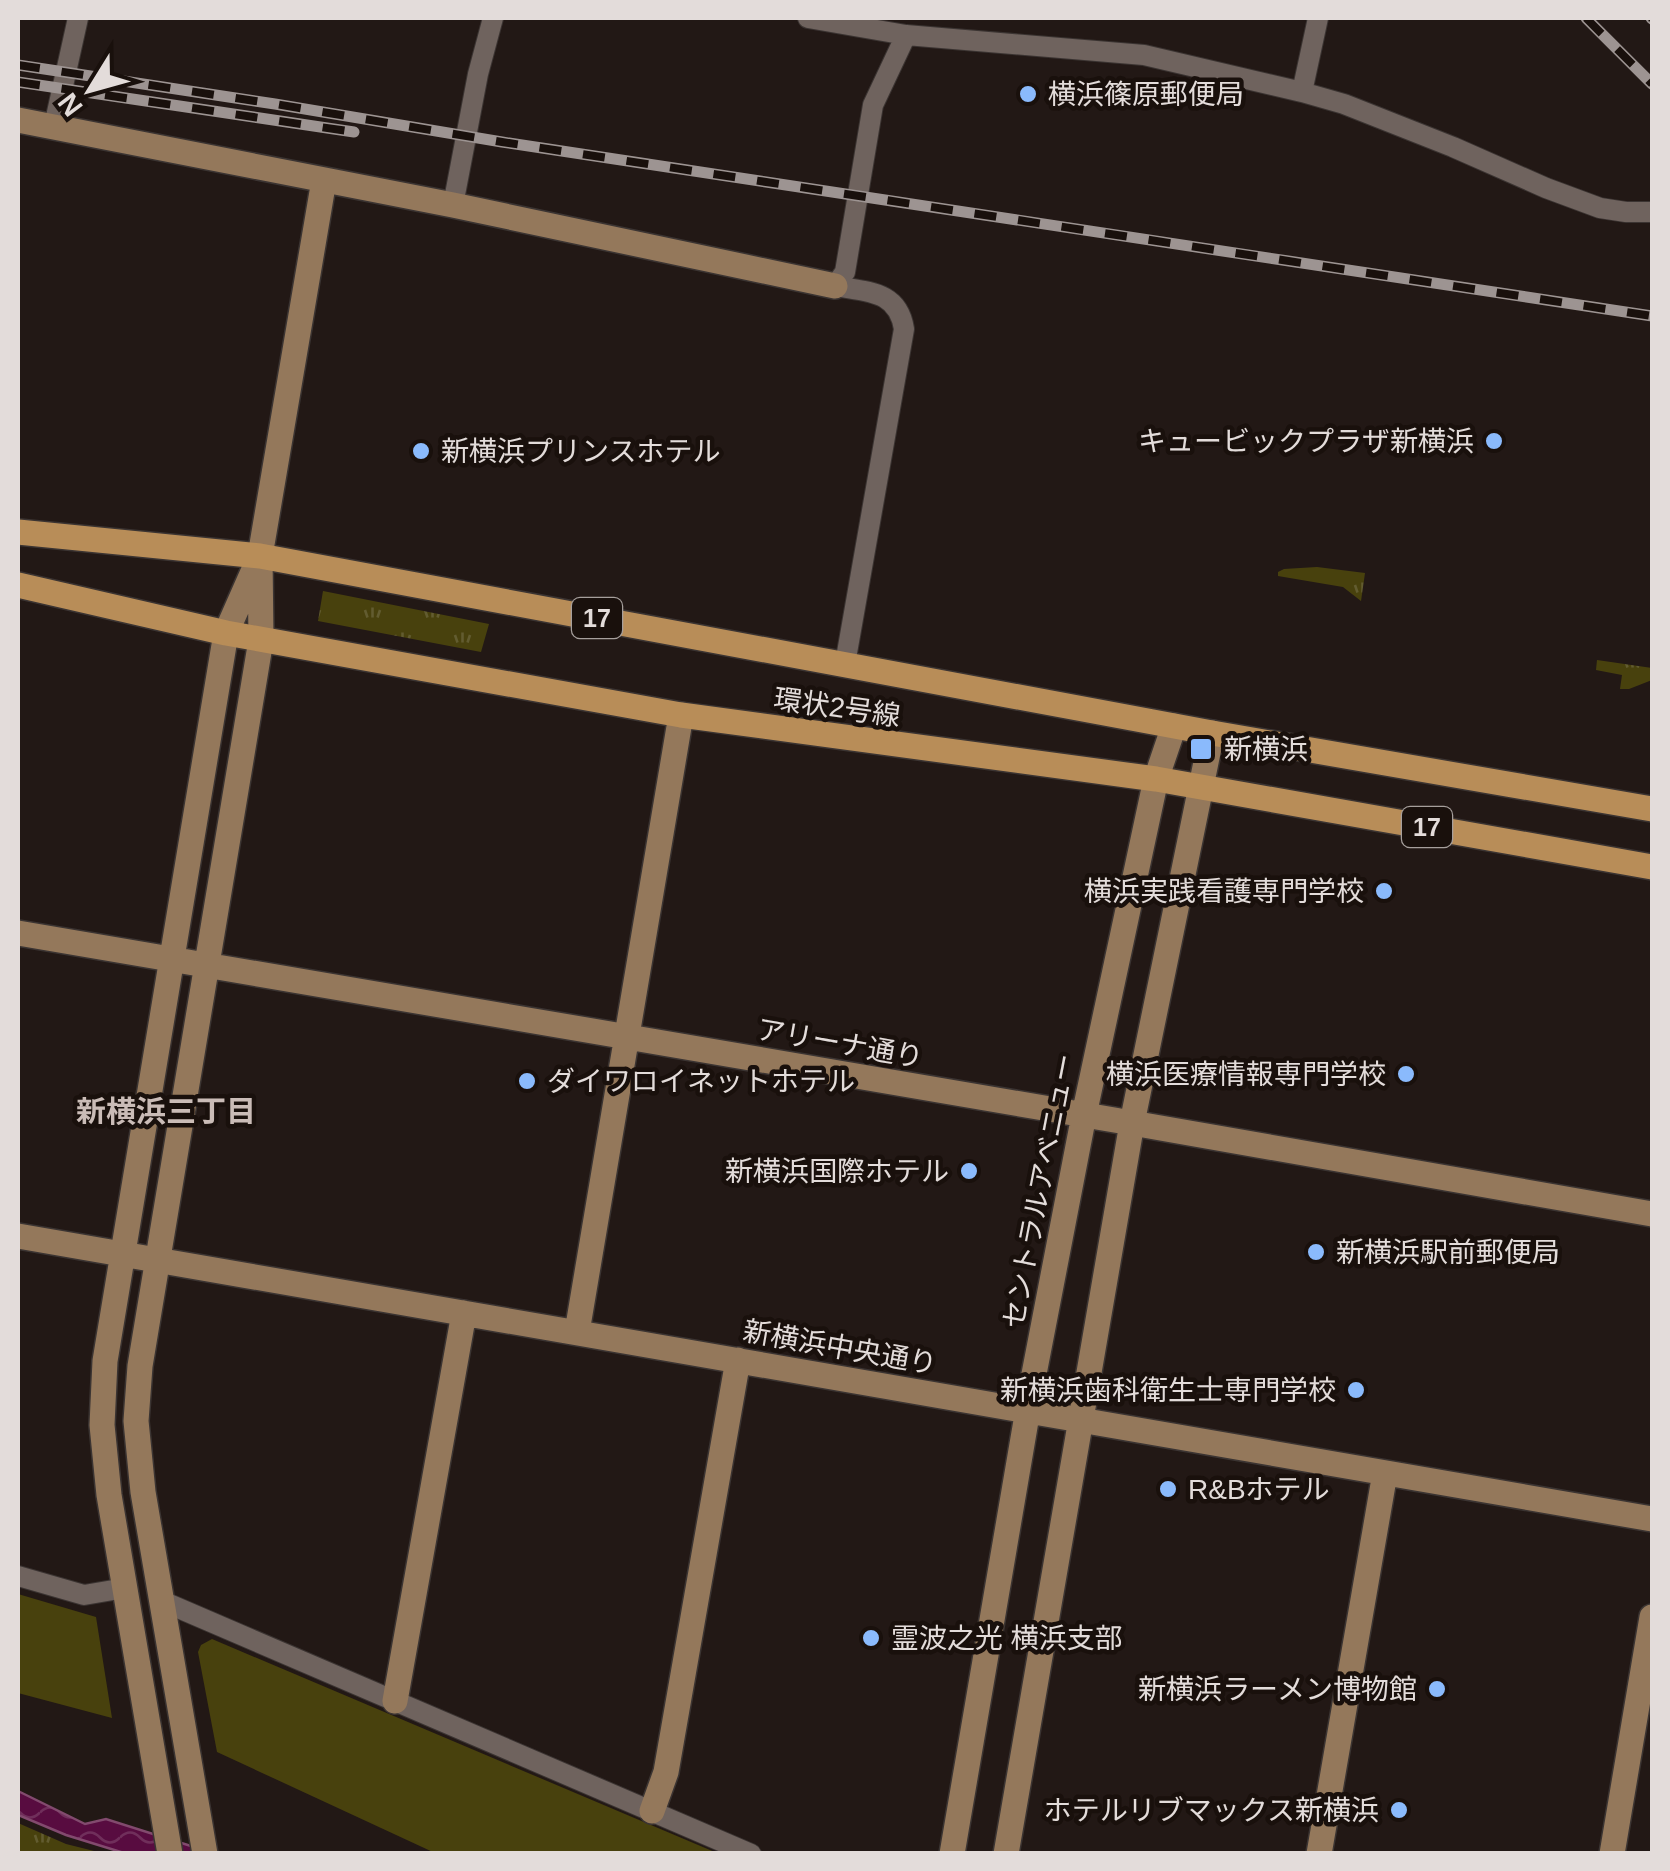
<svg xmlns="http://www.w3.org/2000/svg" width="1670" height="1871" viewBox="0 0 1670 1871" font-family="Arial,'Noto Sans JP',sans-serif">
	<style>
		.grass { fill: url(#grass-tufts) }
		.green { fill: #48410d }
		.water { fill: url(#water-waves); stroke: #824a6e; stroke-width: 2.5 }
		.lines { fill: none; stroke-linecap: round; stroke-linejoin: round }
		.street-casing { stroke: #3b3432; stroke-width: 22 }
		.secondary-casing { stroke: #3b3432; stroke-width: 28 }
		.primary-casing { stroke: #3b3432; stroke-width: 28 }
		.street { stroke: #6f635e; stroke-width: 20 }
		.secondary { stroke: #94785b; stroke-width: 25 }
		.primary { stroke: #b88d58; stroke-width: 25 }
		.rail-casing { stroke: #9d9492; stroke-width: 11 }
		.rail { stroke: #19100c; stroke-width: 8; stroke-dasharray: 22; stroke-linecap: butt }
		.poi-dot { fill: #8abafc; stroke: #19100c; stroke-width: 4 }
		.labels { text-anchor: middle; stroke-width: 9; stroke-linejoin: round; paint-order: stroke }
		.shield { fill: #19100c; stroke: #a69f9c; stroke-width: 2.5 }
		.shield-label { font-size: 25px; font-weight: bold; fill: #e3dcda }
		.poi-label { font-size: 28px; fill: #e3dcda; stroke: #19100c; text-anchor: start }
		.street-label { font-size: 28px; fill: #e3dcda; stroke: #19100c }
		.neighbourhood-label { font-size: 30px; font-weight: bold; fill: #cabcb7; stroke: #19100c }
	</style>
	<defs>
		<pattern id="grass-tufts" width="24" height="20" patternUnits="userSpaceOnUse" patternTransform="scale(2.5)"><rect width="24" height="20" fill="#48410d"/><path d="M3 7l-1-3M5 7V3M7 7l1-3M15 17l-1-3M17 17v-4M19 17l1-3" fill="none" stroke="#625c30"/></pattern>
		<pattern id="water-waves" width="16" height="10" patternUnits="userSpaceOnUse" patternTransform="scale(2.5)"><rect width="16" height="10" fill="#580c40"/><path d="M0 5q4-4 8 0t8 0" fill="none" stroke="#702f5b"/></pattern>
	</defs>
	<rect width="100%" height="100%" fill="#221815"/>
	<path class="grass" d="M1317 567 1365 573 1361 601 1343 587 1278 576V572L1284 569Z
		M323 591 489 624 481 652 318 621Z
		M1597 660 1652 668V680L1629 689H1620L1622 675 1596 670Z
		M18 1823 66 1844 102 1853H18Z"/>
	<path class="green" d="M18 1594 96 1617 112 1718 18 1693Z
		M212 1639 717 1853H435L217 1752 198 1652 201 1645Z"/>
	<path class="water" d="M18 1791 85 1824 106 1819 213 1853H124L66 1835 18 1815Z"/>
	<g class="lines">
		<defs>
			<path id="street" d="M808 18 906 35 1144 55 1302 92 1344 104 1453 147 1546 188 1600 208 1626 212H1652
				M1302 92 1318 18
				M54 126 78 18
				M453 205 478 74 493 18
				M845 664 904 329C898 290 867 292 835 286L845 272 873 105 906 35
				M18 1576 84 1595 125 1588
				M162 1601 751 1854"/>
			<path id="secondary" d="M18 120 453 205 835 286
				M18 933 1132 1123 1652 1214
				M18 1236 1652 1519
				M577 1332 681 715
				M395 1701 464 1313
				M652 1811 666 1772 738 1360
				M170 1854 109 1495 102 1425 105 1361 226 633 256 565
				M205 1854 143 1492 136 1421 140 1366 261 640 260 556 324 180
				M952 1854 1034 1374 1084 1115 1156 779 1174 726
				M1006 1854 1132 1123 1212 733
				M1319 1854 1385 1473
				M1612 1854 1652 1617"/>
			<path id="primary" d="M18 532 260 556 1212 733 1652 809
				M18 585 226 633 681 715 1156 779 1652 867"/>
		</defs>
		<use href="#street" class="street-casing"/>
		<use href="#secondary" class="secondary-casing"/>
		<use href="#primary" class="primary-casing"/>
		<use href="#street" class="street"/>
		<use href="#secondary" class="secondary"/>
		<use href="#primary" class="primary"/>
		<defs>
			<path id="rail" d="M1586 18 1652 84
				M1651 18 1652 19
				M18 65 275 104 502 142 1652 316
				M18 82 354 132"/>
		</defs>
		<use href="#rail" class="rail-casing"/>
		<use href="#rail" class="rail"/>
	</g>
	<g class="poi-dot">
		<circle cx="1028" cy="94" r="10"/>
		<circle cx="1494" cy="441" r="10"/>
		<circle cx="421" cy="451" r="10"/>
		<rect x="1189" y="737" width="24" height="24" rx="5"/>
		<circle cx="1384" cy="891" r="10"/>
		<circle cx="1406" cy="1074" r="10"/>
		<circle cx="527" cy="1081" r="10"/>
		<circle cx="969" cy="1171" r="10"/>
		<circle cx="1316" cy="1252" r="10"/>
		<circle cx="1356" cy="1390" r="10"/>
		<circle cx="1168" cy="1489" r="10"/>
		<circle cx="871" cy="1638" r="10"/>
		<circle cx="1437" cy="1689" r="10"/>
		<circle cx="1399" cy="1810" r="10"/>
	</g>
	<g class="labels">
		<g class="shield">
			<rect x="572" y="598" width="50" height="40" rx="8"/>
			<rect x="1402" y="807" width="50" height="40" rx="8"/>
		</g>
		<g class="shield-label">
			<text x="597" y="627">17</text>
			<text x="1427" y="836">17</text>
		</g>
		<g class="poi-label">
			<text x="1048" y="104">横浜篠原郵便局</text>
			<text x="1474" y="451" text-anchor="end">キュービックプラザ新横浜</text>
			<text x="441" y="461">新横浜プリンスホテル</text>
			<text x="1224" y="759">新横浜</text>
			<text x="1364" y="901" text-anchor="end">横浜実践看護専門学校</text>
			<text x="1386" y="1084" text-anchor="end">横浜医療情報専門学校</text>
			<text x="547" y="1091">ダイワロイネットホテル</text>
			<text x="949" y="1181" text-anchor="end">新横浜国際ホテル</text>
			<text x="1336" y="1262">新横浜駅前郵便局</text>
			<text x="1336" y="1400" text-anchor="end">新横浜歯科衛生士専門学校</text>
			<text x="1188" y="1499">R&amp;Bホテル</text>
			<text x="891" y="1648">霊波之光 横浜支部</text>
			<text x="1417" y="1699" text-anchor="end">新横浜ラーメン博物館</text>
			<text x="1379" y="1820" text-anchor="end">ホテルリブマックス新横浜</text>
		</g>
		<g class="street-label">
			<text transform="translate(837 707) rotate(8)" y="10">環状2号線</text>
			<text transform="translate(840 1043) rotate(10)" y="10">アリーナ通り</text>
			<text transform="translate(1039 1191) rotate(-79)" y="10">セントラルアベニュー</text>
			<text transform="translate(840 1347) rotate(10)" y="10">新横浜中央通り</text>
		</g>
		<g class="neighbourhood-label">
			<text x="166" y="1122">新横浜三丁目</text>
		</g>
	</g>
	<rect width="1670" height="1871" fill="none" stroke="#e3dcda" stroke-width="40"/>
	<g transform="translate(90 90) rotate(233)" stroke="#19100c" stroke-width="8" paint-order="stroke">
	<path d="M0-8L18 38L0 25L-18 38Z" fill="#e3dcda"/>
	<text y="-15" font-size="28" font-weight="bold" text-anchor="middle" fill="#e3dcda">N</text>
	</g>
</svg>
